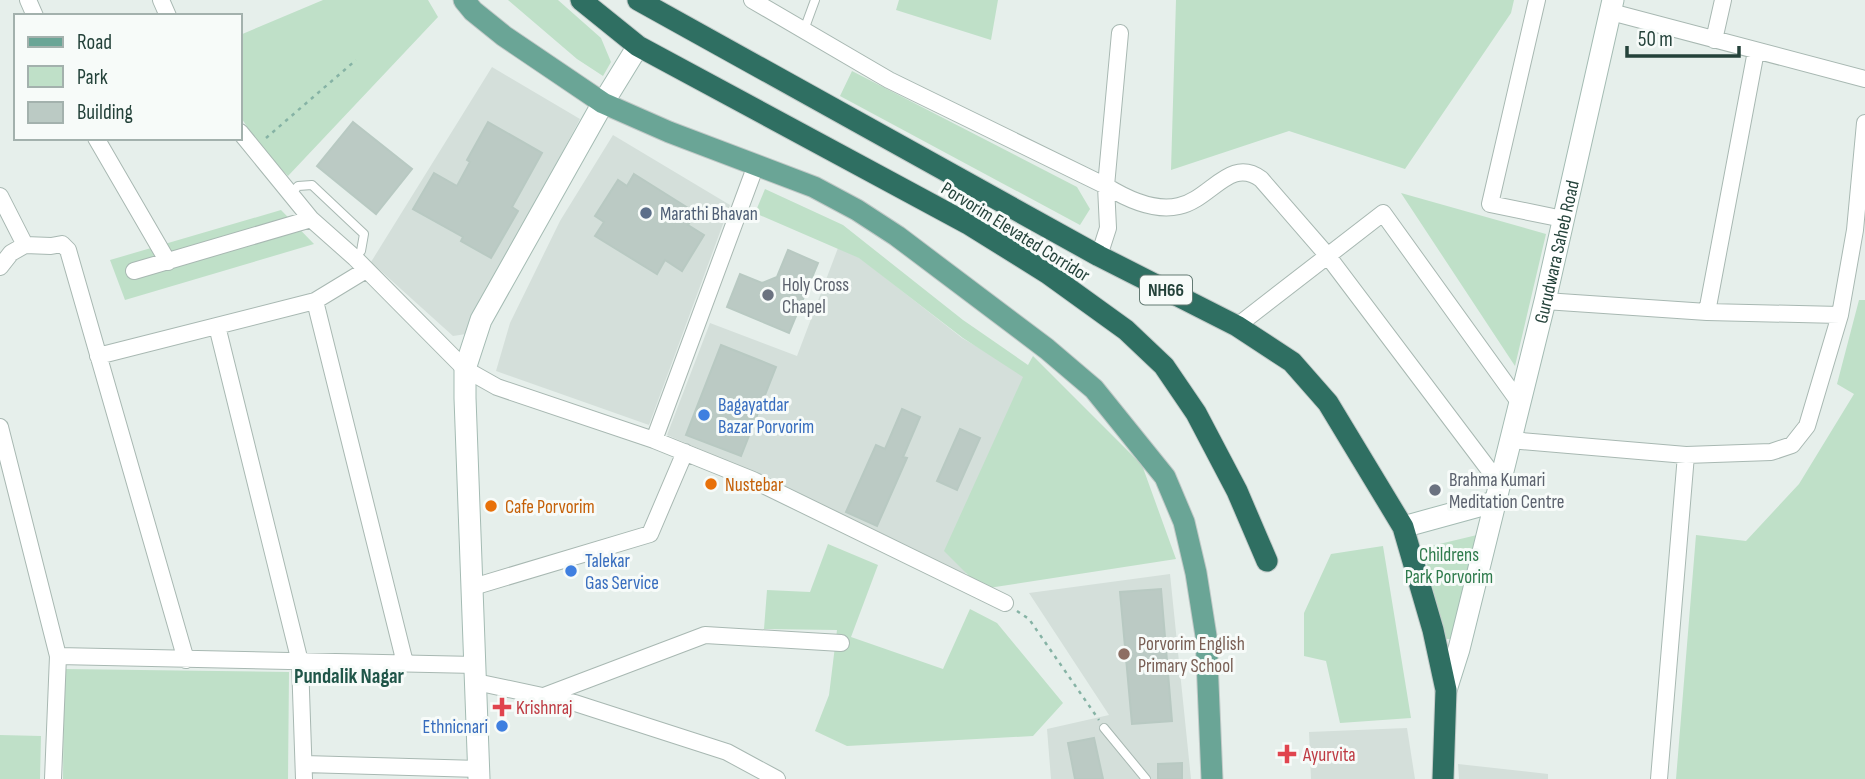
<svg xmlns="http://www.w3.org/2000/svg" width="1865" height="779" viewBox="0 0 1865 779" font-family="'Sofia Sans Condensed',sans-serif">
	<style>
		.built { fill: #d4dfda }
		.green { fill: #bfe0c8 }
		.building { fill: #bbcac4; stroke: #b8c9c2; stroke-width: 2 }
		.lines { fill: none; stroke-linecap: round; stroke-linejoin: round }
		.lane-casing { stroke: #a8b8b2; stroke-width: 10 }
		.street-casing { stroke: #a8b8b2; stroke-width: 18 }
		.secondary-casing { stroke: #a4bbb3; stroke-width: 23 }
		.primary-casing { stroke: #c2cac8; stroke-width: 23 }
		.highway-casing { stroke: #c2cac8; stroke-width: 23 }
		.path { stroke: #86b3a5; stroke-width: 2.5; stroke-dasharray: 3.5 5; stroke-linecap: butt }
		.lane { stroke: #fff; stroke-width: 8 }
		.street { stroke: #fff; stroke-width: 16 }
		.secondary { stroke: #fff; stroke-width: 21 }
		.primary { stroke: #6aa596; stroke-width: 21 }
		.highway { stroke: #2f6f62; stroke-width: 21 }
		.service-dot { fill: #5c6f8a; stroke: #f7fbf9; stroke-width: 2.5 }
		.worship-dot { fill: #6b7280; stroke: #f7fbf9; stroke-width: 2.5 }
		.shop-dot { fill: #3f7fe0; stroke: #f7fbf9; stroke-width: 2.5 }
		.food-dot { fill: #e8710a; stroke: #f7fbf9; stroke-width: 2.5 }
		.education-dot { fill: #8d6e63; stroke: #f7fbf9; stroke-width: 2.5 }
		.health-dot { fill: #e0444e; stroke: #f7fbf9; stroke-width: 2.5 }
		.labels { text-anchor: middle; stroke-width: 6; stroke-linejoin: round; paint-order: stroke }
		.shield { fill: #f7fbf9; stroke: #637a73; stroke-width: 2 }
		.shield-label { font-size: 18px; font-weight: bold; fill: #24423a }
		.service-label { font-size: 19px; fill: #4e5e75; stroke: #f7fbf9; text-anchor: start }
		.street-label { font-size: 19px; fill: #24423a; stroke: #f7fbf9 }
		.worship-label { font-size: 19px; fill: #5b616d; stroke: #f7fbf9; text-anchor: start }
		.shop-label { font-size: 19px; fill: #366cbe; stroke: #f7fbf9; text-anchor: start }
		.food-label { font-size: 19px; fill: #c56008; stroke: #f7fbf9; text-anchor: start }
		.park-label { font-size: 19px; fill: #2d7a4b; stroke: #f7fbf9 }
		.education-label { font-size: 19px; fill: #785e54; stroke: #f7fbf9; text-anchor: start }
		.health-label { font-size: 19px; fill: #be3a42; stroke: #f7fbf9; text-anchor: start }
		.neighbourhood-label { font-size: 21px; font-weight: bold; fill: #1f5548; stroke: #f7fbf9 }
	</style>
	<rect width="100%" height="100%" fill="#e6efeb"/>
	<path class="built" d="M492 67 580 119 466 334 453 336 371 262Z
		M613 135 730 205 649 425 496 371 510 323 560 221Z
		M838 248 860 258 962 338 1043 385 964 577 753 472 667 435 710 323 797 356Z
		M1170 574 1191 779H1051L1047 729 1109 715 1029 593Z
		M1407 728 1415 779H1311L1309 732Z
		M1458 764 1548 774V779H1459Z"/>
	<path class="green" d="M323 0H428L438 17 288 176 261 148 240 116V35Z
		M508 0H558L601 38 611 62 603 76 577 59Z
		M899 0H998L991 40 896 10Z
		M1176 0H1514L1511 13 1405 169 1289 131 1171 170Z
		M852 71 1077 187 1090 209 1080 225 840 96Z
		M765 189 843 225 963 320 1028 365 1033 356 1142 465 1176 559 982 589 944 551 1023 377 963 338 859 258 755 213Z
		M1401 193 1546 234 1515 366Z
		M281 210 314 244 125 300 110 260Z
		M1859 300H1865V779H1676L1696 535 1746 541 1799 484 1854 394 1837 384Z
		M1477 535 1455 639H1444L1425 555 1431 546Z
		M828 544 878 565 851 637 943 669 970 609 997 623 1063 703 1033 736 847 746 815 731 829 695 837 630 764 629 767 590 810 592Z
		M1383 546 1411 718 1340 723 1326 661 1304 656V613L1331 554Z
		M64 669 289 672 288 779H63Z
		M0 735 41 736 40 779H0Z"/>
	<path class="building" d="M353 122 412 169 376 214 317 166Z
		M488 122 542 153 512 207 518 211 491 258 461 241 463 237 413 209 434 173 457 186 470 162 467 160Z
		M634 174 696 213 688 225 704 235 682 271 665 260 657 274 595 236 604 222 595 216 618 180 627 186Z
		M788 250 818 263 789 333 727 307 740 274 762 283 777 277Z
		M721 345 776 367 741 456 686 435Z
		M902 409 920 417 903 457 907 458 877 526 846 512 876 445 885 449Z
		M960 429 980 438 957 490 937 481Z
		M1161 589 1172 721 1132 724 1120 592Z
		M1094 738 1103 779H1075L1068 743Z
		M1182 763V779H1158V764Z"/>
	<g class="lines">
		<defs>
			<path id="lane" d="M804 30 815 0
				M290 195 298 186 312 185 364 234 361 251 355 258
				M1104 728 1146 779"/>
			<path id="street" d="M28 0 35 16
				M161 0 168 16
				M752 0 889 80 1106 186C1127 199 1154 212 1179 206 1211 199 1230 156 1261 179L1327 255 1499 483
				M1537 0 1490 204 1563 219
				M1611 12 1865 79
				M1714 40 1723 0
				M240 132 311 219 355 258 465 369 497 387 654 440 753 480 1005 603
				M96 138 168 262
				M0 196 25 245 11 253 0 267
				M25 245 51 246 62 244 68 250 186 660
				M1099 256 1108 228 1106 186 1120 33
				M134 271 311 219
				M315 301 405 663
				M1545 301 1707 312 1840 315
				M1707 312 1756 51
				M217 326 300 662 304 779
				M1237 326 1383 213 1519 402
				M98 356 315 301 366 270
				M0 427 58 656 53 779
				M654 440 756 165
				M1510 440 1686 455 1771 452 1792 445 1807 426 1840 315 1855 230 1865 123
				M473 587 650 534 685 452
				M58 656 476 665
				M476 682 575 703 727 752 777 779
				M544 696 705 635 841 643
				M304 764 479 769
				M1659 779 1686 455"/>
			<g id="secondary">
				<path d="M1403 527 1494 502"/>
				<path id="s1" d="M1446 690 1459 649 1545 301 1613 0"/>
				<path d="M479 779 465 398V369L481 320 603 103 638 46"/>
			</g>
			<path id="primary" d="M464 0 473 11 504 36 603 103 669 132 814 187 857 210 897 236 1047 349 1094 389 1165 477 1184 522 1196 573 1206 636 1212 779"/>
			<path id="highway" d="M581 0 638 46 970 225 1047 273 1126 330 1164 366 1196 413 1237 491 1267 561
				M638 0 1099 256 1237 326 1292 362 1328 403 1403 527 1433 630 1446 690 1443 779"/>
		</defs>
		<use href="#lane" class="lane-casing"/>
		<use href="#street" class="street-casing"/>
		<use href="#secondary" class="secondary-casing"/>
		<use href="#primary" class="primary-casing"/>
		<use href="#highway" class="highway-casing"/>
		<path class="path" d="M266 138 356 60
			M1017 611 1029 619 1099 720"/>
		<use href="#lane" class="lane"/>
		<use href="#street" class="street"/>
		<use href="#secondary" class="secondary"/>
		<use href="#primary" class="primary"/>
		<use href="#highway" class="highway"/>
	</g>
	<circle class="service-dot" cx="646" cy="213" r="7"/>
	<g class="worship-dot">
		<circle cx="768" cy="295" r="7"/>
		<circle cx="1435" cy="490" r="7"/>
	</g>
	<g class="shop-dot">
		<circle cx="704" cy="415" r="7"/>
		<circle cx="571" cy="571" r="7"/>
		<circle cx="502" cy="726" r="7"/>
	</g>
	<g class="food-dot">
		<circle cx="711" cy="484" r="7"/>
		<circle cx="491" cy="506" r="7"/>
	</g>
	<circle class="education-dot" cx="1124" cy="654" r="7"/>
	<g class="health-dot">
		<path d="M498.5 696.5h7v7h7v7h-7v7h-7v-7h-7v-7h7z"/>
		<path d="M1283.5 743.5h7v7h7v7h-7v7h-7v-7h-7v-7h7z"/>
	</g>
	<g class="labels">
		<rect class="shield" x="1140" y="275.5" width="52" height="29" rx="5"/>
		<g class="shield-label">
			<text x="1166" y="296">NH66</text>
		</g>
		<g class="service-label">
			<text x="660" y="220">Marathi Bhavan</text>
		</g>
		<g class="street-label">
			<text transform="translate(1016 231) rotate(32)" y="7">Porvorim Elevated Corridor</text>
			<text dy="7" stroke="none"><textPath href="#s1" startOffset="452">Gurudwara Saheb Road</textPath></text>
		</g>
		<g class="worship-label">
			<text x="782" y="291">Holy Cross<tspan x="782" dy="22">Chapel</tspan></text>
			<text x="1449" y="486">Brahma Kumari<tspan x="1449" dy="22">Meditation Centre</tspan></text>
		</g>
		<g class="shop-label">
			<text x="718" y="411">Bagayatdar<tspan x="718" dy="22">Bazar Porvorim</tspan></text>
			<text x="585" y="567">Talekar<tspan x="585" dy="22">Gas Service</tspan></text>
			<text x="488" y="733" text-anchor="end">Ethnicnari</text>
		</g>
		<g class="food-label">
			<text x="725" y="491">Nustebar</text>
			<text x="505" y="513">Cafe Porvorim</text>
		</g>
		<g class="park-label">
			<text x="1449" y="561">Childrens<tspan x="1449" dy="22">Park Porvorim</tspan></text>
		</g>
		<g class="education-label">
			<text x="1138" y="650">Porvorim English<tspan x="1138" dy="22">Primary School</tspan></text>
		</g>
		<g class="health-label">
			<text x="516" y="714">Krishnraj</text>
			<text x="1303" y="761">Ayurvita</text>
		</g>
		<g class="neighbourhood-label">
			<text x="349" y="683">Pundalik Nagar</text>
		</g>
	</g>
	<rect x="14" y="14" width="228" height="126" fill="#f7fbf9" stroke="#a3b1ad" stroke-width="2"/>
	<rect x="28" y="37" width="35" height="10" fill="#6aa596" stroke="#a3b1ad" stroke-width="2"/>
	<text x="77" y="49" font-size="21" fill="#24423a">Road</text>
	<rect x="28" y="66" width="35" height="21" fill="#bfe0c8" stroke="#a3b1ad" stroke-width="2"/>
	<text x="77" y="84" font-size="21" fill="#24423a">Park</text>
	<rect x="28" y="102" width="35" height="21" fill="#bbcac4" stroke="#a3b1ad" stroke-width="2"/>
	<text x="77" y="119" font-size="21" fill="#24423a">Building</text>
	<path d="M1627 46v10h112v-10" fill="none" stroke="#24423a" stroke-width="3.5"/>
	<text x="1638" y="46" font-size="21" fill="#24423a" stroke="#f7fbf9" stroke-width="5" paint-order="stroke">50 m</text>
</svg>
